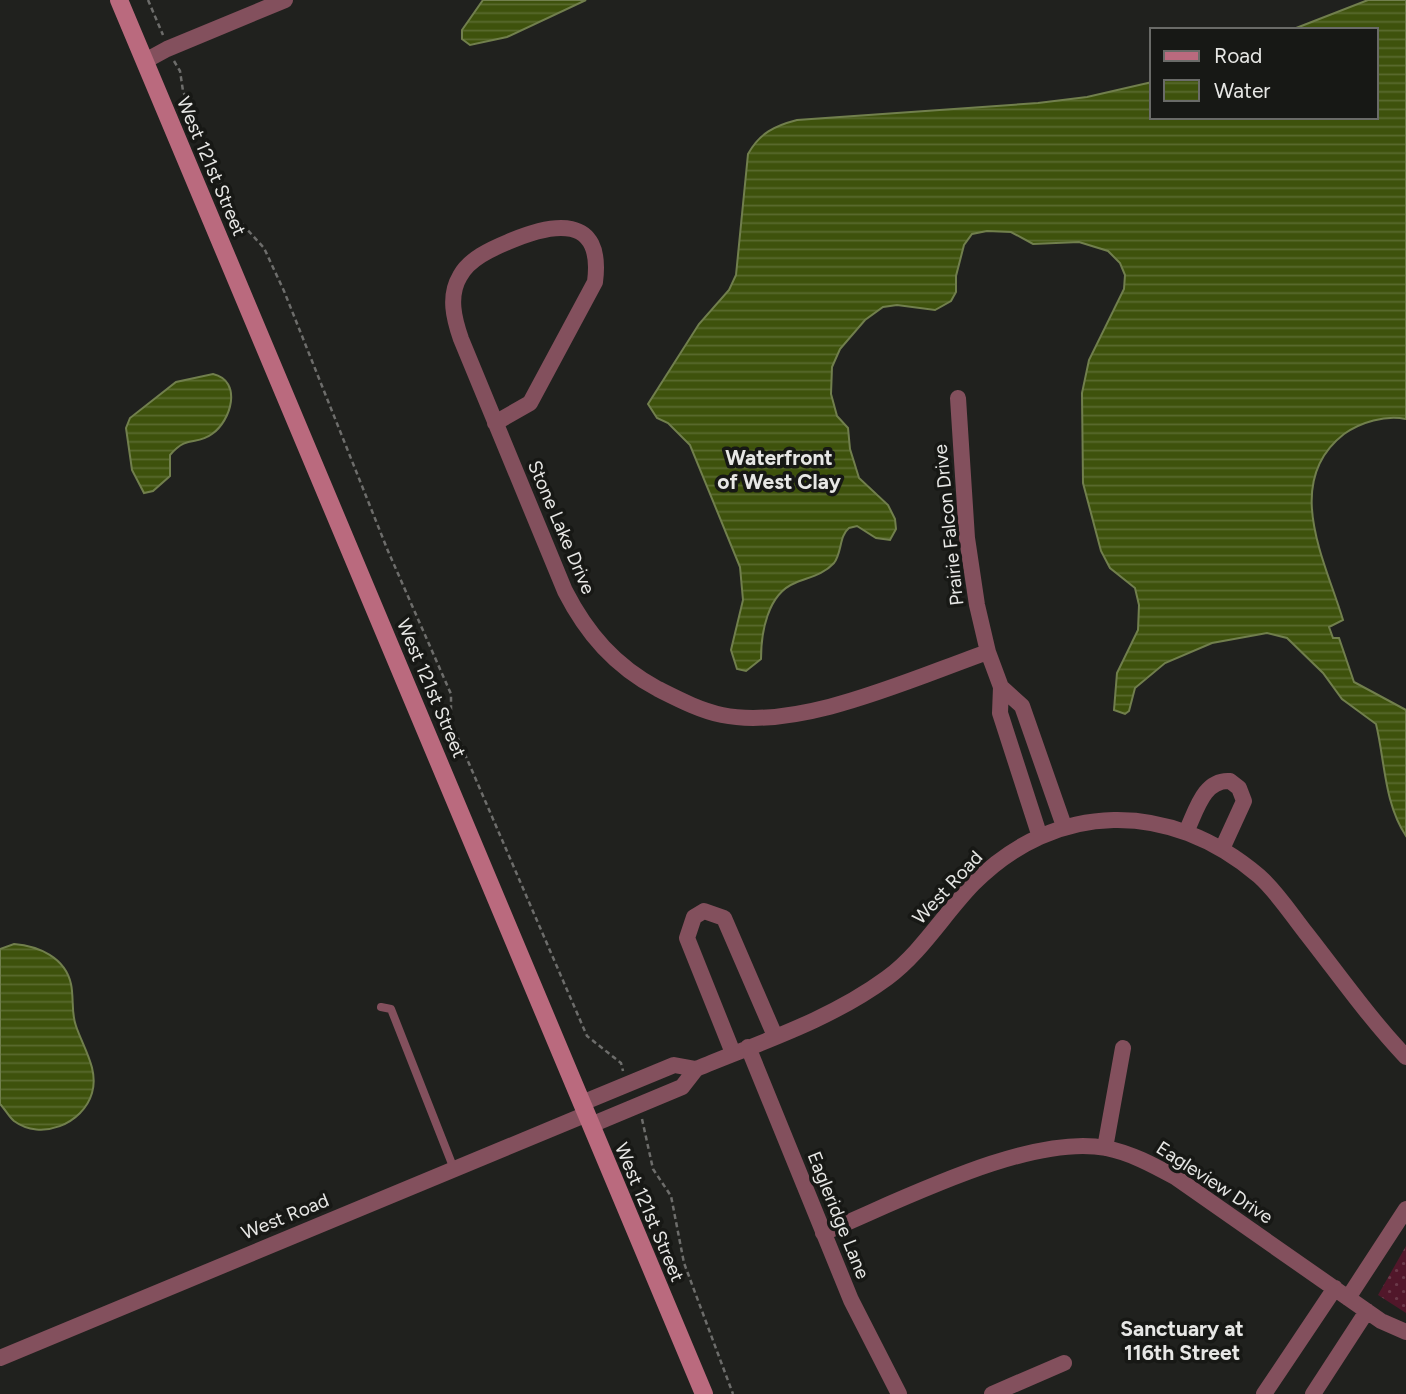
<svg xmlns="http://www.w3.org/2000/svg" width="1406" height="1394" viewBox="0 0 1406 1394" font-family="Figtree,sans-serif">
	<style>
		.park { fill: url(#park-dots) }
		.water { fill: url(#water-rules); stroke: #717f4d; stroke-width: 2 }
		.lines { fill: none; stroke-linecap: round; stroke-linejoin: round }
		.path { stroke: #6d6d6b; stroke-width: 2.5; stroke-dasharray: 5 3.5; stroke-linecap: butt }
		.lane { stroke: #83505d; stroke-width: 8 }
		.street { stroke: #83505d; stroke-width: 16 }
		.secondary { stroke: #ba6a7e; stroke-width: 18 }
		.labels { text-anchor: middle; stroke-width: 7; stroke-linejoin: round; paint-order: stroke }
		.street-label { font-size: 19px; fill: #e7e7e5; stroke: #171815 }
		.neighbourhood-label { font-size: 21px; font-weight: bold; fill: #e7e7e5; stroke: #171815 }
	</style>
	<defs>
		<pattern id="park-dots" width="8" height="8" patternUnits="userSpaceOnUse" patternTransform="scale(1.75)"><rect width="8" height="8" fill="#51172a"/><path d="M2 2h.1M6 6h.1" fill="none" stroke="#6a3949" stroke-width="1.8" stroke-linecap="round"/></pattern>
		<pattern id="water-rules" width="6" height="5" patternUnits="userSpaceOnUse" patternTransform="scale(1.75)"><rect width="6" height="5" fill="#3e520c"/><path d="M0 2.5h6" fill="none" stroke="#5a6b2f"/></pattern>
	</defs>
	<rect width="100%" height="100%" fill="#20211e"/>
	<path class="park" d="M1406 1246V1313L1378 1295Z"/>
	<path class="water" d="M483 0H586L507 37 470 45 462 39V30Z
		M1368 0H1406V419C1385 415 1361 422 1344 434 1282 482 1325 560 1343 620L1329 627 1333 638H1339L1354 682 1406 710V836C1384 803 1385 761 1376 724L1342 699 1323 673 1287 638 1267 633 1212 643 1165 663 1135 688 1129 711 1125 714 1114 710 1117 673 1138 630 1139 605 1135 588 1110 568 1101 551 1083 483 1082 393 1089 360 1124 289 1125 275 1120 263 1108 251 1079 242 1033 244 1011 232 987 231 972 234 964 245 956 276V292L951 301 935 310 897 305 883 307 865 320 840 349 832 367 831 394 837 416 848 428 850 449 859 478 888 505 895 519 896 529 890 540 876 538 857 526 849 528C839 536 842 553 834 563 823 575 809 577 795 583 767 594 761 634 761 659L746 671 737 669 731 650 743 600 740 567 690 445 668 423 657 418 648 404 699 324 729 290 736 275 748 154C760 133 774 126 797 120L1038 103 1087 97 1152 82V117H1376V30H1291Z
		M213 374C243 381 231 421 212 434 196 446 188 434 170 455V476L153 491 144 493 132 470 126 428 130 418 176 382Z
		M14 944C38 946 65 957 71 984 74 998 71 1013 76 1026 83 1047 99 1070 92 1093 83 1124 41 1141 14 1121 9 1117 5 1109 0 1104V949Z"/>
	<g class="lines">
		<path class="path" d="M148 0 163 35
			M174 61 180 71 183 91 234 215 264 248 284 291 388 551 451 694V722L587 1036 621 1063 623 1071
			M642 1119 653 1169 671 1196 684 1263 733 1394"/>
		<path class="lane" d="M381 1007 391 1009 454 1169"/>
		<path class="street" d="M145 61 167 49 285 0
			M958 398 967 538 977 605 988 652 1001 687 1000 713 1040 837
			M495 423 530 403 595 282C604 213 552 223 508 242 491 249 469 259 460 276 448 296 454 319 461 339L565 591C587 634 615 666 658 689 678 699 699 710 722 715 800 731 913 678 988 652
			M1001 687 1022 706 1064 826
			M1186 832C1196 812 1203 779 1230 781L1239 788 1244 801 1222 849
			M748 1047 851 1300 899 1394
			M733 1053 687 938 694 917 704 911 724 918 775 1036
			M582 1103 674 1065 696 1069
			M591 1125 682 1087 696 1069C761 1042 830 1020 887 978 921 953 944 914 973 884 1056 800 1170 800 1259 876 1277 892 1291 914 1306 933 1339 975 1369 1018 1406 1057
			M1105 1148 1123 1048
			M823 1233C896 1203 1029 1133 1106 1148 1131 1153 1153 1165 1175 1177L1381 1321 1406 1332
			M1348 1298 1406 1209
			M0 1358 587 1114
			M992 1394 1064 1363
			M1264 1394 1335 1288
			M1313 1394 1367 1311"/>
		<path class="secondary" d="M119 0 704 1394"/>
	</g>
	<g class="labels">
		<g class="street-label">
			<text transform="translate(212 166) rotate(67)" y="7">West 121st Street</text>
			<text transform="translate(948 525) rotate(-96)" y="7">Prairie Falcon Drive</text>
			<text transform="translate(562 527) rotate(67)" y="7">Stone Lake Drive</text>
			<text transform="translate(432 688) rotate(67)" y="7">West 121st Street</text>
			<text transform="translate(947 887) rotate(-47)" y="7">West Road</text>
			<text transform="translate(1215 1182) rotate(33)" y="7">Eagleview Drive</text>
			<text transform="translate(650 1212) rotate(67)" y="7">West 121st Street</text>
			<text transform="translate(839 1215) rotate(68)" y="7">Eagleridge Lane</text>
			<text transform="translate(285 1216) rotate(-22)" y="7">West Road</text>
		</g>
		<g class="neighbourhood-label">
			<text x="779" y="465">Waterfront<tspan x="779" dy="24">of West Clay</tspan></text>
			<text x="1182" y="1336">Sanctuary at<tspan x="1182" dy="24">116th Street</tspan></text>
		</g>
	</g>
	<rect x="1150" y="28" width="228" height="91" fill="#171815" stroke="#6a6b68" stroke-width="2"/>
	<rect x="1164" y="51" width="35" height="10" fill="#ba6a7e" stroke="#6a6b68" stroke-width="2"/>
	<text x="1214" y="63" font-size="21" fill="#e7e7e5">Road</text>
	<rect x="1164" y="80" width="35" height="21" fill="url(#water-rules)" stroke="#6a6b68" stroke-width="2"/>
	<text x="1214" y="98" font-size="21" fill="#e7e7e5">Water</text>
</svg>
